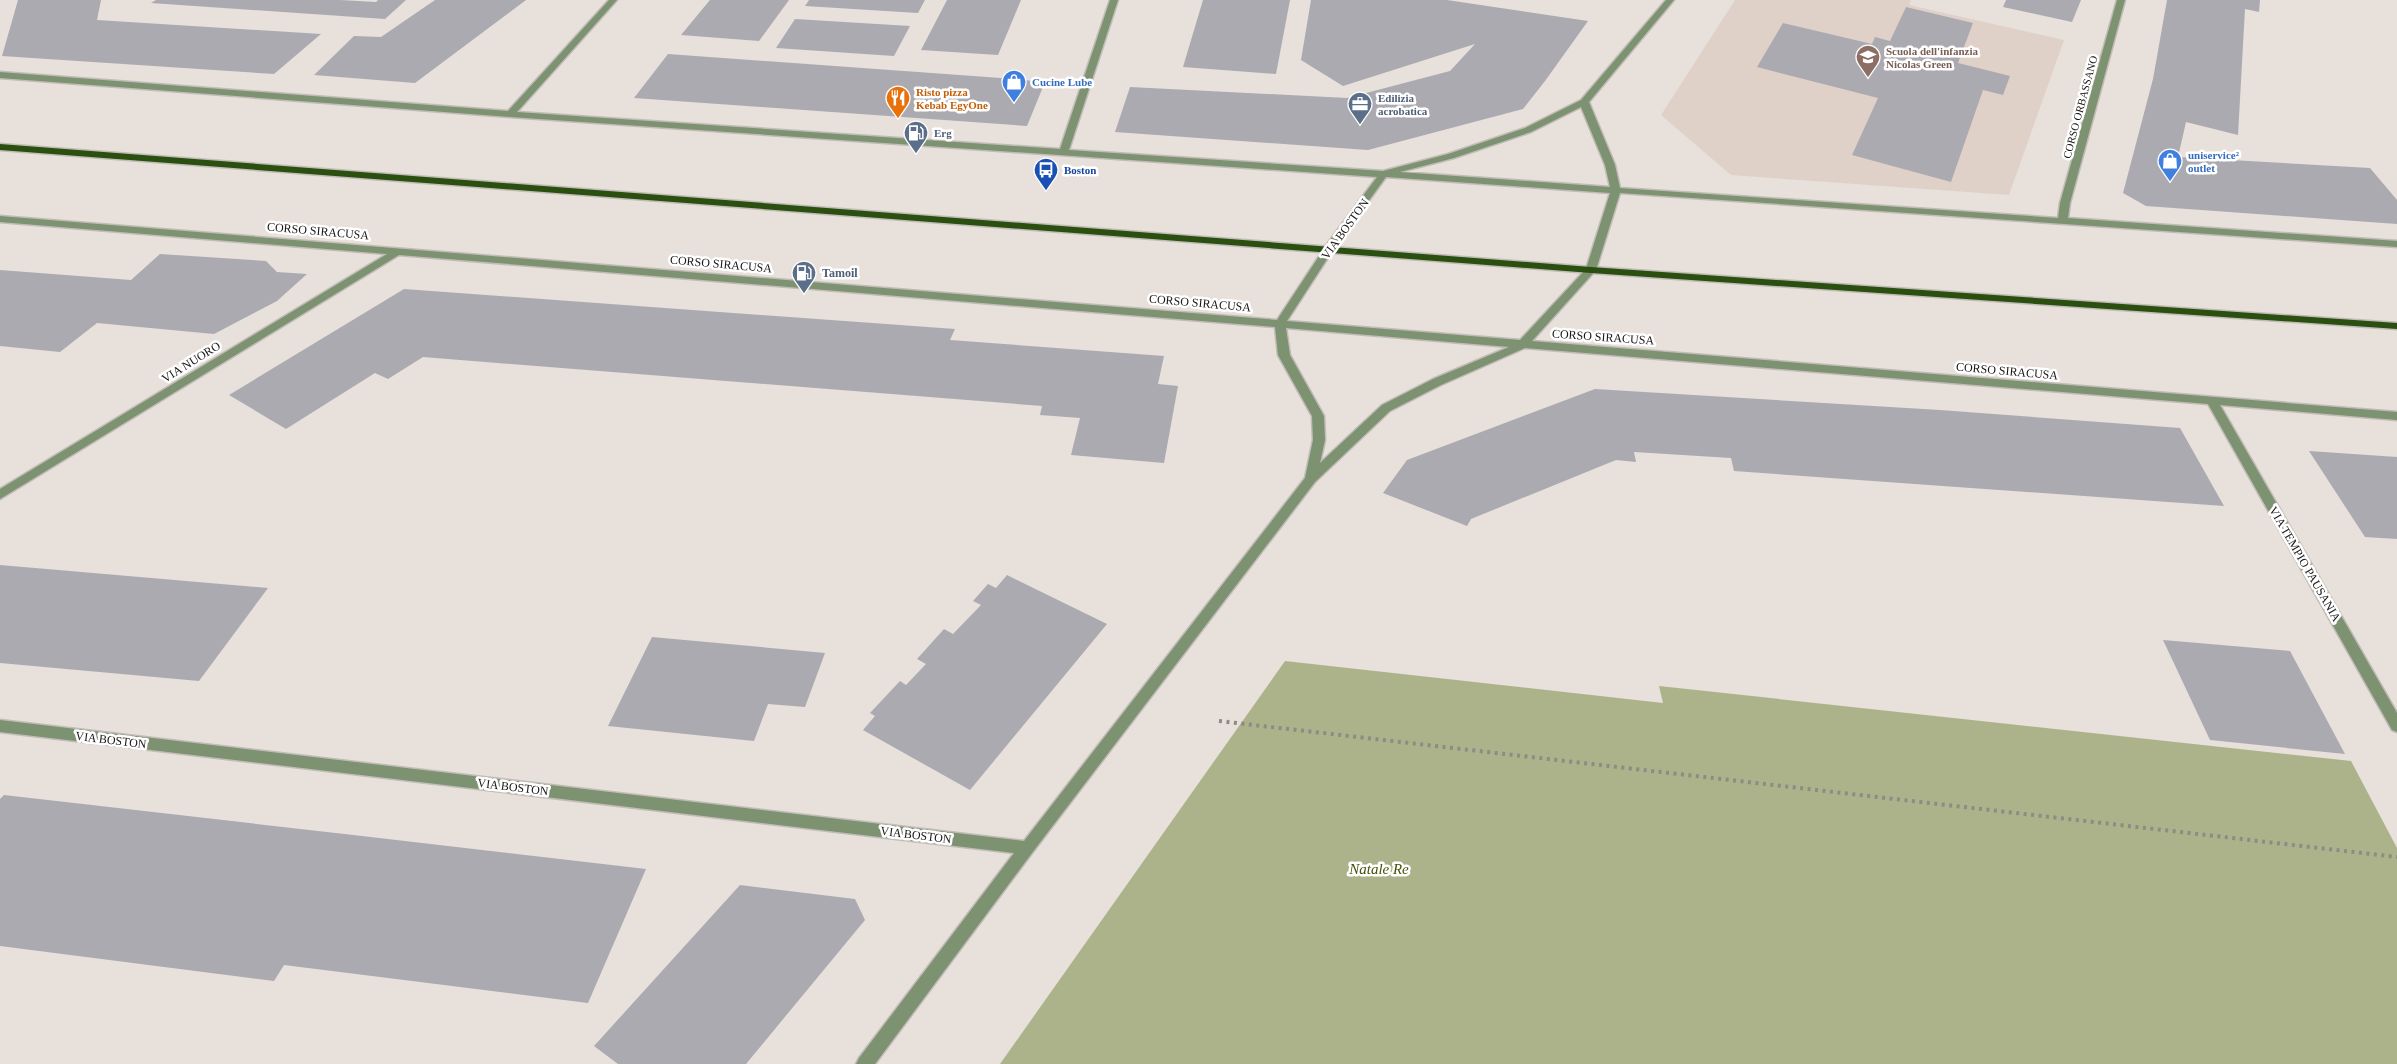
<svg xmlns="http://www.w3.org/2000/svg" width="2397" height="1064" viewBox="0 0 2397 1064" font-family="Georgia,serif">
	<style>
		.built { fill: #e0d1c8 }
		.green { fill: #acb38a }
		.building { fill: #acaab1 }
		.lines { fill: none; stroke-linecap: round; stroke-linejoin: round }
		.minor-casing { stroke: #c2bcb7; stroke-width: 3 }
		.major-casing { stroke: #c2bcb7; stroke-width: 3 }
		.path { stroke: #8f8a86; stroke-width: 4; stroke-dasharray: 3 4.5; stroke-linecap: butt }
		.minor { fill: #7c9271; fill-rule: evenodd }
		.major { fill: #2a4f10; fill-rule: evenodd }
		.labels { text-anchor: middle; stroke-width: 5; stroke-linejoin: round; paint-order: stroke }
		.far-education-label { font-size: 11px; font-weight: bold; fill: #785e54; stroke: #fff; text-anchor: start }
		.far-shop-label { font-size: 11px; font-weight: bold; fill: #366cbe; stroke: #fff; text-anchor: start }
		.far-food-label { font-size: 11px; font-weight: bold; fill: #c56008; stroke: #fff; text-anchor: start }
		.far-service-label { font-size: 11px; font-weight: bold; fill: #4e5e75; stroke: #fff; text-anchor: start }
		.far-street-label { font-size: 11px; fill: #191614; stroke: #fff }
		.far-transit-label { font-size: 11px; font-weight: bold; fill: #164399; stroke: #fff; text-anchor: start }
		.street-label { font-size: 12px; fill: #191614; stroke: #fff }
		.service-label { font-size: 12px; font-weight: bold; fill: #4e5e75; stroke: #fff; text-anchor: start }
		.near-park-label { font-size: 15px; font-style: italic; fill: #49500b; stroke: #fff }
	</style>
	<rect width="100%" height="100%" fill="#e7e0db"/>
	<path class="built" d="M1735 0H1911L1909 5 2064 40 2009 195 1731 175 1661 115Z"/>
	<path class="green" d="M1285 661 1663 703 1659 686 2351 761 2397 848V1064H1000Z"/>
	<path class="building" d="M18 0H101L97 20 321 34 274 74 2 56Z
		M156 0H340L376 2 378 0H406L385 19 151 3Z
		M435 0H526L415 83 314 75 354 36 381 37Z
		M710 0H789L759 41 681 35Z
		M809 0H925L918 13 805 6Z
		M947 0H1021L998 55 921 50Z
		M1203 0H1290L1276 74 1183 67Z
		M1311 0H1447L1588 21 1545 81 1523 109 1368 150 1115 132 1130 87 1347 98 1450 71 1475 44 1343 86 1301 60Z
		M2006 0H2081L2072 22 2003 7Z
		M2167 0H2260L2259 12 2245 9 2238 135 2186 122 2178 157 2370 168 2397 200V224L2146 206 2123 193 2153 79Z
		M1906 7 1973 23 1958 63 2010 76 2003 95 1983 90 1951 182 1852 155 1878 98 1757 67 1783 23 1872 44 1875 37 1890 41Z
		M795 19 910 26 894 56 776 48Z
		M668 54 1001 78 1045 82 1027 126 634 98Z
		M160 254 266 261 277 272 307 274 277 301 214 334 97 323 60 352 0 346V270L131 280Z
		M404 289 955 329 950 340 1164 356 1158 384 1178 386 1164 463 1071 455 1080 418 1040 415 1042 406 423 357 388 379 375 373 286 429 229 395Z
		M1595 389 1940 410 2180 428 2224 506 1734 471 1731 458 1634 452 1636 462 1616 460 1471 519 1467 526 1383 493 1407 460Z
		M2309 451 2397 457V539L2365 537Z
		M0 565 268 588 199 681 0 663Z
		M1007 575 1107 624 970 790 863 730 875 716 870 713 900 681 906 685 926 664 917 659 944 629 953 634 981 605 973 601 988 584 996 588Z
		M652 637 825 653 805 707 768 704 754 741 608 726Z
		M2163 640 2290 651 2345 754 2210 740Z
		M4 795 362 836 646 869 588 1003 284 965 274 981 0 946V799Z
		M740 885 855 899 865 920 746 1064H618L594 1046Z"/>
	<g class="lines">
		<defs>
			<path id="minor" d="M609 0H617L517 112 1060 149 1110 0H1118L1069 150 1383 171 1448 154 1525 128 1581 100 1666 0H1674L1589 102 1615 165 1620 188 2058 218 2060 203 2117 0H2125L2070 203 2068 218 2397 241V247L1620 193 1596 270 1532 341 2397 412V420L2220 405 2397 713V732L2392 730 2208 404 1525 348 1441 385 1390 411 1315 482 1032 853 875 1064H856L859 1058 1014 853 0 732V720L1024 841 1305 478 1313 440 1312 416 1278 355 1275 327 399 255 0 499V489L387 254 0 222V216L1277 320 1325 247 1377 177 510 117 0 78V72L508 111ZM1581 107 1605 165 1610 187 1400 172 1454 158 1531 132ZM1386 177 1610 193 1586 269 1520 340 1287 321 1333 250ZM1286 328 1509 347 1433 379 1382 405 1320 463 1325 440 1324 416 1290 355Z"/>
			<path id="major" d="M0 144 1591 267 2397 323V329L1591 273 0 150Z"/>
		</defs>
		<use href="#minor" class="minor-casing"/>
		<use href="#major" class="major-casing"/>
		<path class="path" d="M1219 721 2397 857"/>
		<use href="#minor" class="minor"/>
		<use href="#major" class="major"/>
	</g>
	<defs>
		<symbol id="school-pin" viewBox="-11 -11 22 30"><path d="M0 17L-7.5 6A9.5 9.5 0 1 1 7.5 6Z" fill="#8d6e63" stroke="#fff"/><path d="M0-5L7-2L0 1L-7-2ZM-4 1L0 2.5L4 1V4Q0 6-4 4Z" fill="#fff"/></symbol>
		<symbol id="shop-pin" viewBox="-11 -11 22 30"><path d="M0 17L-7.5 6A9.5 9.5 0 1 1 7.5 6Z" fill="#3f7fe0" stroke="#fff"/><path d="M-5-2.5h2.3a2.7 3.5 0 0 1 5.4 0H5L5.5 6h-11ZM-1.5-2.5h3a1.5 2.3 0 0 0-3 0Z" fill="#fff"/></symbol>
		<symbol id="restaurant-pin" viewBox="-11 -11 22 30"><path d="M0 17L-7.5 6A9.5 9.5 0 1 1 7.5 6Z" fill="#e8710a" stroke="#fff"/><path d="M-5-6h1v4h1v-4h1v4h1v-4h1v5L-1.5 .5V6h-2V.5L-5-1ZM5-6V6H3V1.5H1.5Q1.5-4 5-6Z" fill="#fff"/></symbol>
		<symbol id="office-pin" viewBox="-11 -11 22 30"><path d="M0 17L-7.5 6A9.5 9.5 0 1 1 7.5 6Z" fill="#5c6f8a" stroke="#fff"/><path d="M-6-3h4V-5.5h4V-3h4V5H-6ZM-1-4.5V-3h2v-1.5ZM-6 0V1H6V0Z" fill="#fff"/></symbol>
		<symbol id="fuel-pin" viewBox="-11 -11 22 30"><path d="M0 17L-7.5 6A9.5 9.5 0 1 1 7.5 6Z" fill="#5c6f8a" stroke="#fff"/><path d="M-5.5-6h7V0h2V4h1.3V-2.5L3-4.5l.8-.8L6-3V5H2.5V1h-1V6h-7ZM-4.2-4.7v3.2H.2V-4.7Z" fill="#fff"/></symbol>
		<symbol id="bus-pin" viewBox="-11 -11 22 30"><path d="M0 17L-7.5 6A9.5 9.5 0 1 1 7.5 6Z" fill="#1a4fb4" stroke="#fff"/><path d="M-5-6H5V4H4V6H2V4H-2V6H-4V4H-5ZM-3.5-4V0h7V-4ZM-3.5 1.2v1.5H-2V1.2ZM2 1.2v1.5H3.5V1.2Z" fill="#fff"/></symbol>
	</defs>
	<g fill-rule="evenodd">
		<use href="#school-pin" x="1854" y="43" width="28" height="38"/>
		<use href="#shop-pin" x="1000" y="68" width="28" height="38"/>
		<use href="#restaurant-pin" x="884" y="84" width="28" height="38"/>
		<use href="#office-pin" x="1346" y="90" width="28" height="38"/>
		<use href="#fuel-pin" x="902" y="119" width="28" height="38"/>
		<use href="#shop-pin" x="2156" y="147" width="28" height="38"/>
		<use href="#bus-pin" x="1032" y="156" width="28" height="38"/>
		<use href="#fuel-pin" x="790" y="259" width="28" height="38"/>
	</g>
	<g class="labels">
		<g class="far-education-label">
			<text x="1886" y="55">Scuola dell'infanzia<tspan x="1886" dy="13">Nicolas Green</tspan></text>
		</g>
		<g class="far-shop-label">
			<text x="1032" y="86">Cucine Lube</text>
			<text x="2188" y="159">uniservice²<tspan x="2188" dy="13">outlet</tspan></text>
		</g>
		<g class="far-food-label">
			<text x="916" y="96">Risto pizza<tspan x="916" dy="13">Kebab EgyOne</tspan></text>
		</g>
		<g class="far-service-label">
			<text x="1378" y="102">Edilizia<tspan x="1378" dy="13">acrobatica</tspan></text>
			<text x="934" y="137">Erg</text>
		</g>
		<g class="far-street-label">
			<text transform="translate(2080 107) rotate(-75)" y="4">CORSO ORBASSANO</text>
		</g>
		<g class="far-transit-label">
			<text x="1064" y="174">Boston</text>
		</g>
		<g class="street-label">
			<text transform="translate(1345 229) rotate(-54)" y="4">VIA BOSTON</text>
			<text transform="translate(318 231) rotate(5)" y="4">CORSO SIRACUSA</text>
			<text transform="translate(721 264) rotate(5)" y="4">CORSO SIRACUSA</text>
			<text transform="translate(1200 303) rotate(5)" y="4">CORSO SIRACUSA</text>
			<text transform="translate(1603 337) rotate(4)" y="4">CORSO SIRACUSA</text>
			<text transform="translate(191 362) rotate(-32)" y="4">VIA NUORO</text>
			<text transform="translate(2007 371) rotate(5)" y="4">CORSO SIRACUSA</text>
			<text transform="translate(2305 564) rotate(60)" y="4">VIA TEMPIO PAUSANIA</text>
			<text transform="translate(111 740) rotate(7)" y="4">VIA BOSTON</text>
			<text transform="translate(513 787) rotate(7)" y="4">VIA BOSTON</text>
			<text transform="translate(916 835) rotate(7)" y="4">VIA BOSTON</text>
		</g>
		<g class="service-label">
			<text x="822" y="277">Tamoil</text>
		</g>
		<g class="near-park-label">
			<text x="1379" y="874">Natale Re</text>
		</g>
	</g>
</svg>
